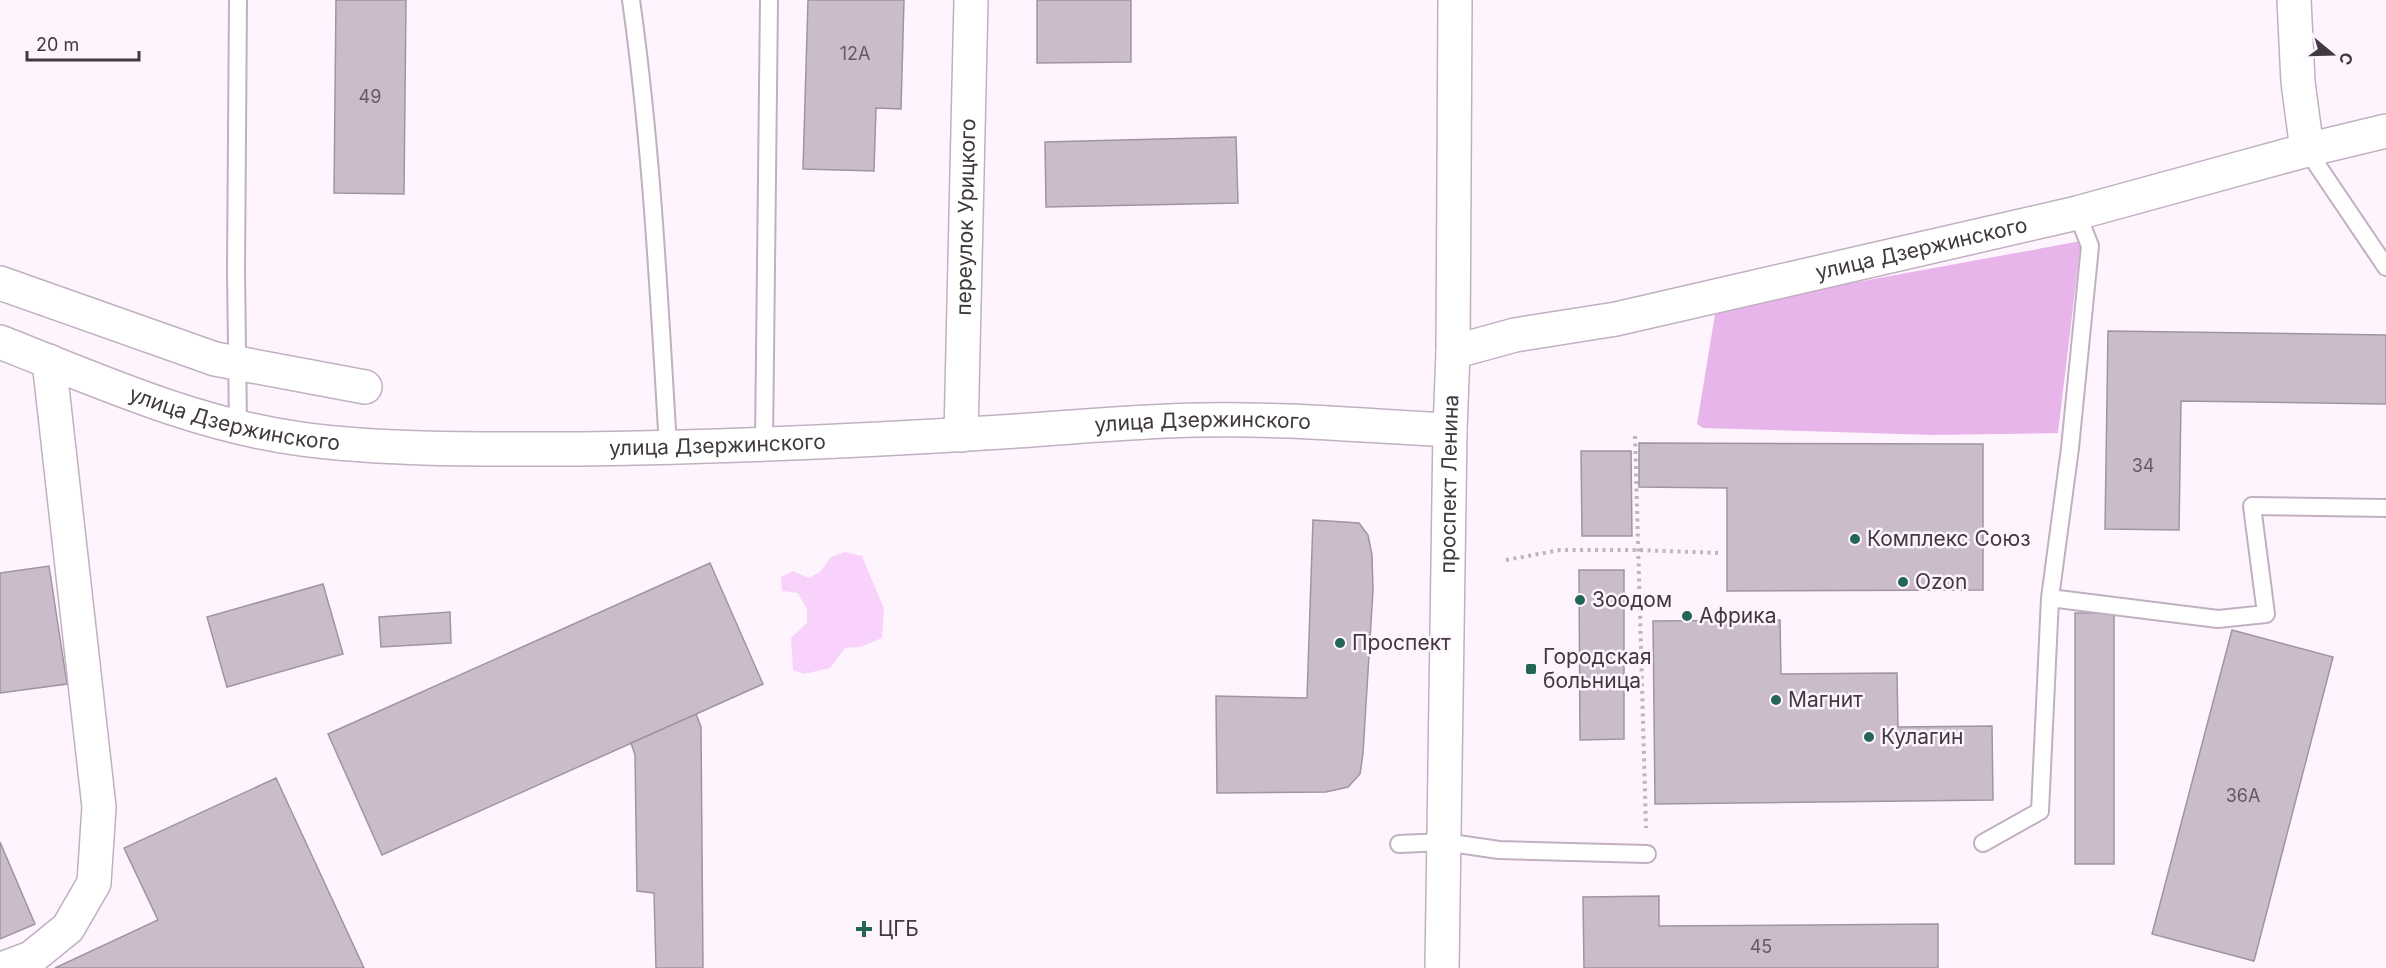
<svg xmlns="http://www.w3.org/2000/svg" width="2386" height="968" viewBox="0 0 2386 968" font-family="Inter,sans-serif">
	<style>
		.green { fill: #e8b5ea }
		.water { fill: #f8d2fa }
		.building { fill: #cbbccc; stroke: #a293a2; stroke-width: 1.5 }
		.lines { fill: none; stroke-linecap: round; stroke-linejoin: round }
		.lane-casing { stroke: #c0b0c0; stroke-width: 20 }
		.street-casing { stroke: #c0b0c0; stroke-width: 36 }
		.secondary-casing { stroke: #c0b0c0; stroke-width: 36 }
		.path { stroke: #beb5be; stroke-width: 4; stroke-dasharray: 3 4.5; stroke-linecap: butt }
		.lane { stroke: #fff; stroke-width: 16 }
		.street { stroke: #fff; stroke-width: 33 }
		.secondary { stroke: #fff; stroke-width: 33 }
		.poi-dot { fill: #236656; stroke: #fef4fe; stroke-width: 2 }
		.labels { text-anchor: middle; stroke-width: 5; stroke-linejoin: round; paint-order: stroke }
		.number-label { font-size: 18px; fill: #635a63 }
		.street-label { font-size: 21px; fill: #403940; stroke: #fef4fe }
		.poi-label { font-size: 21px; fill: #403940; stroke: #fef4fe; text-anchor: start }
	</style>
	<rect width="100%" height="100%" fill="#fef4fe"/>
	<path class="green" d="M2081 241 2058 433 1932 435 1703 428 1697 424 1716 308Z"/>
	<path class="water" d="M845 552 862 556 884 609 882 638 860 647 845 648 830 668 804 674 793 670 791 638 807 623V609L798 593 782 591 781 577 793 571 809 578 820 572 831 557Z"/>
	<path class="building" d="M336 0H406L404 194 334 193Z
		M808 0H904L901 109 876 108 874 171 803 169Z
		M1037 0H1131V62L1037 63Z
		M1236 137 1238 203 1046 207 1045 142Z
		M2108 331 2386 335V404L2181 401 2179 530 2105 529Z
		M1639 443 1983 444V590L1727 591V488L1639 487Z
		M1581 451H1631L1632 536H1582Z
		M1313 520 1359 523 1368 535 1372 555 1373 590 1363 753 1360 774 1348 787 1326 792 1217 793 1216 696 1307 698Z
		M710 563 763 684 382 855 328 734Z
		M49 566 67 684 0 693V573Z
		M1579 570H1624V739L1580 740Z
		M323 584 343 654 227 687 207 617Z
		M450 612 451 643 381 647 379 617Z
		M2075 613H2114V864H2075Z
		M1780 620 1781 674 1897 673 1898 727 1992 726 1993 800 1655 804 1653 621Z
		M2232 630 2333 657 2254 961 2152 934Z
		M696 714 701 727 703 968H656L654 893 637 891 635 755 631 743Z
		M276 778 364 968H55L158 920 124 848Z
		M0 842 35 924 0 939Z
		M1659 896V926L1938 924V968H1584L1583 897Z"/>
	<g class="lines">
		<defs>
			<path id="lane" d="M631 0C652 148 659 298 668 447
				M2307 150 2386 267
				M238 427 236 271 238 0
				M764 443 769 0
				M2050 598 2218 619 2266 614 2252 506 2386 508
				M1983 843 2040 811 2050 598 2070 448 2090 246 2077 213
				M1399 844 1444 842 1499 850 1647 854"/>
			<g id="street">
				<path d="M0 283 215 359 365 387"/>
				<path id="s1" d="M961 435 971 0"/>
				<path d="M4 968 31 958 68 928 94 883 99 807 49 361"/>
			</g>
			<g id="secondary">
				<path d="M2294 0 2298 82 2307 150"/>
				<path id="s2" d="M0 342C97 380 196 425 301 439 393 451 488 449 581 449 720 447 861 441 1001 432 1066 428 1133 421 1199 420 1283 418 1366 426 1450 430"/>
				<path id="s3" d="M1453 352 1515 335 1616 319 2077 213 2307 150 2386 131"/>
				<path id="s4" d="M1442 968 1450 430 1453 352 1455 0"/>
			</g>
		</defs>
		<use href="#lane" class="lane-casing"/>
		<use href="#street" class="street-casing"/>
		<use href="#secondary" class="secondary-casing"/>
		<path class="path" d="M1635 436 1646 828
			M1506 560 1560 550H1637L1721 553"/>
		<use href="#lane" class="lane"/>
		<use href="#street" class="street"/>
		<use href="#secondary" class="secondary"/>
	</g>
	<g class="poi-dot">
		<circle cx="1855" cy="539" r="6"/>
		<circle cx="1903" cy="582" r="6"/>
		<circle cx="1580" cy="600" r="6"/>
		<circle cx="1687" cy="616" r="6"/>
		<circle cx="1340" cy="643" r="6"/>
		<rect x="1525" y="663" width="12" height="12" rx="3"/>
		<circle cx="1776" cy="700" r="6"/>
		<circle cx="1869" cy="737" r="6"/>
		<path d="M861 920h6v6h6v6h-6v6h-6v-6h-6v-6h6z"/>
	</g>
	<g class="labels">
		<g class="number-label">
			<text x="855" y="60">12А</text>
			<text x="370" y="103">49</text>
			<text x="2143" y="472">34</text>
			<text x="2243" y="802">36А</text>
			<text x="1761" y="953">45</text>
		</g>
		<g class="street-label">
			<text dy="7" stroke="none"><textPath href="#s1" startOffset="218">переулок Урицкого</textPath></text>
			<text dy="7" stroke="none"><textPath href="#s3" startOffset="480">улица Дзержинского</textPath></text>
			<text dy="7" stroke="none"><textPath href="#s2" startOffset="248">улица Дзержинского</textPath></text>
			<text dy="7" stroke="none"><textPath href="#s2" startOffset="1220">улица Дзержинского</textPath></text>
			<text dy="7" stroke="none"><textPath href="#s2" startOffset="734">улица Дзержинского</textPath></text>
			<text dy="7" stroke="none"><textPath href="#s4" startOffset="484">проспект Ленина</textPath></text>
		</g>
		<g class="poi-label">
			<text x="1867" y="546">Комплекс Союз</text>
			<text x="1915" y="589">Ozon</text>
			<text x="1592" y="607">Зоодом</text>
			<text x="1699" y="623">Африка</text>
			<text x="1352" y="650">Проспект</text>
			<text x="1543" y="664">Городская<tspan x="1543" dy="24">больница</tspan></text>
			<text x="1788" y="707">Магнит</text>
			<text x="1881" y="744">Кулагин</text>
			<text x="878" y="936">ЦГБ</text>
		</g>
	</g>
	<g transform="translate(2332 54) rotate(109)" stroke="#fef4fe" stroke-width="4.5" paint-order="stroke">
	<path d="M0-4.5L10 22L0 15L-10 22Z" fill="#403940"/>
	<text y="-9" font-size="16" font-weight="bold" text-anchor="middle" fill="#403940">С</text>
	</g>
	<path d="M27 51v9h112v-9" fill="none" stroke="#403940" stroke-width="3"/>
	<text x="36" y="51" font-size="18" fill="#403940" stroke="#fef4fe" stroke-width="4.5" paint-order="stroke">20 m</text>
</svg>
